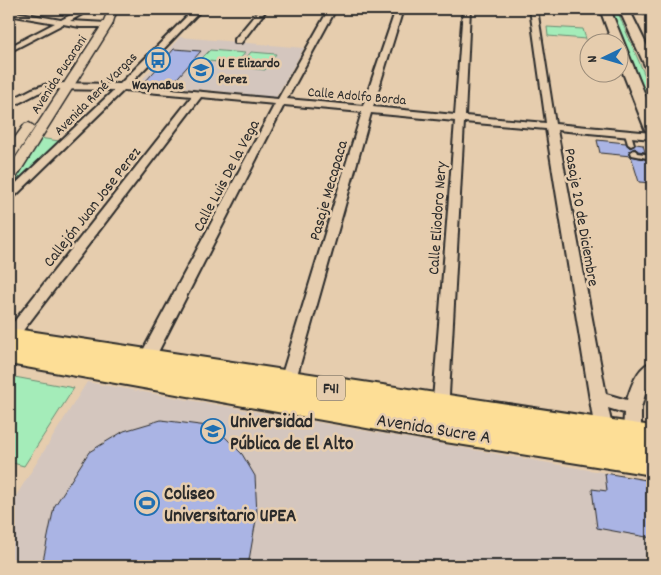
<svg xmlns="http://www.w3.org/2000/svg" width="661" height="575" viewBox="0 0 661 575" font-family="Dekko,sans-serif">
	<style>
		.built { fill: #d4c6be }
		.green { fill: #a4ecb9; stroke: #688c72 }
		.building { fill: #aab4e4; stroke: #2b2b2b }
		.lines { fill: none; stroke-linecap: round; stroke-linejoin: round }
		.service-casing { stroke: #2b2b2b; stroke-width: 4 }
		.minor-casing { stroke: #2b2b2b; stroke-width: 4 }
		.tertiary-casing { stroke: #2b2b2b; stroke-width: 3 }
		.secondary-casing { stroke: #2b2b2b; stroke-width: 4 }
		.primary-casing { stroke: #2b2b2b; stroke-width: 4 }
		.service { fill: #e6cdae; fill-rule: evenodd }
		.minor { fill: #e6cdae; fill-rule: evenodd }
		.tertiary { fill: #e6cdae; fill-rule: evenodd }
		.secondary { fill: #e6cdae; fill-rule: evenodd }
		.primary { fill: #fdde96; fill-rule: evenodd }
		.labels { text-anchor: middle; stroke-width: 5; stroke-linejoin: round; paint-order: stroke }
		.far-poi-label { font-size: 14px; font-weight: bold; fill: #2b2b2b; stroke: #e6cdae; text-anchor: start }
		.far-street-label { font-size: 14px; fill: #2b2b2b; stroke: #e6cdae }
		.shield { fill: #e6cdae; stroke: #635c52; stroke-width: 1 }
		.shield-label { font-size: 15px; font-weight: bold; fill: #2b2b2b }
		.street-label { font-size: 16px; fill: #2b2b2b; stroke: #e6cdae }
		.near-poi-label { font-size: 19px; font-weight: bold; fill: #2b2b2b; stroke: #e6cdae; text-anchor: start }
		.near-street-label { font-size: 19px; fill: #2b2b2b; stroke: #e6cdae }
	</style>
	<rect width="100%" height="100%" fill="#e6cdae"/>
	<filter id="ink" filterUnits="userSpaceOnUse"><feTurbulence type="fractalNoise" baseFrequency=".02" numOctaves="2"/><feDisplacementMap in="SourceGraphic" scale="10" xChannelSelector="R" yChannelSelector="G"/><feConvolveMatrix kernelMatrix="1 2 1 2 8 2 1 2 1" color-interpolation-filters="sRGB"/></filter>
	<g filter="url(#ink)">
		<path class="built" d="M180 37 304 48 276 97 139 83Z
			M87 382 652 481V566H9V507Z"/>
		<path class="green" d="M611 13 619 15 652 92V126L609 15Z
			M547 27 583 29 586 39 548 36Z
			M210 50 245 53 236 64 200 60Z
			M251 52 276 54 265 70 239 67Z
			M39 138 59 141 9 193V186Z
			M9 376 74 388 24 466 9 462Z"/>
		<path class="building" d="M174 49 201 51 172 84 145 82Z
			M597 140 626 143 630 148 636 144 643 145 645 152 638 151 635 148 629 151 631 156 600 153Z
			M631 156 648 160 652 172V183L639 182Z
			M161 420 215 427 242 454 255 476 257 514 248 566H42L54 507 89 452 124 431Z
			M605 473 652 481V538L597 528 592 489 607 491Z"/>
		<g class="lines">
			<defs>
				<path id="service" d="M628 132 631 134 634 144 633 145 631 146 628 144 625 134Z
					M634 150 636 151 637 153 652 155V159L632 155 631 152Z"/>
				<path id="minor" d="M82 9H91L70 21 107 23 111 25 107 27H80L63 24 9 52V47L55 23 9 15V11L61 20Z
					M194 9H202L129 85 278 99 329 9H336L287 99 363 106 396 9H403L373 107 455 115 463 9H470L465 116 546 123 530 9H537L555 124 652 133V139L557 130 606 394 627 400C631 386 638 366 652 362V379L646 391 641 408V435L638 440 632 443 626 440 623 435 624 413 608 408 613 431 610 436 604 438 598 436 595 431 546 129 464 122 448 413 446 418 440 420 434 418 432 413 455 121 371 113 294 386 288 387 282 386 280 381 362 112 284 105 155 358 152 362 147 364 142 362 139 358 275 104 201 97 15 341 9 342V328L192 96 124 90 13 198 9 199V190L114 90 52 89 38 93 9 108V101L32 89 51 83 120 84Z
					M260 9H267L241 43H235V39Z
					M598 9 652 10V14L602 11Z"/>
				<path id="tertiary" d="M109 9H117L112 25 16 178 14 181 9 182V168L102 25Z
					M29 123 35 127 14 158 9 159V146L25 124Z"/>
				<path id="secondary" d="M600 9H610L652 112V133L647 132 645 129 618 60V42H612Z
					M619 9H629L652 56V72L646 68Z"/>
				<path id="primary" d="M9 328 652 426V475L439 441 9 364Z"/>
			</defs>
			<use href="#service" class="service-casing"/>
			<use href="#minor" class="minor-casing"/>
			<use href="#tertiary" class="tertiary-casing"/>
			<use href="#secondary" class="secondary-casing"/>
			<use href="#primary" class="primary-casing"/>
			<use href="#service" class="service"/>
			<use href="#minor" class="minor"/>
			<use href="#tertiary" class="tertiary"/>
			<use href="#secondary" class="secondary"/>
			<use href="#primary" class="primary"/>
		</g>
	</g>
	<defs>
		<symbol id="bus-ring" viewBox="-11 -11 22 22"><circle r="9.5" fill="#e6cdae" stroke="#1f6fb2" stroke-width="1.5"/><path d="M-5-6H5V4H4V6H2V4H-2V6H-4V4H-5ZM-3.5-4V0h7V-4ZM-3.5 1.2v1.5H-2V1.2ZM2 1.2v1.5H3.5V1.2Z" fill="#1f6fb2"/></symbol>
		<symbol id="school-ring" viewBox="-11 -11 22 22"><circle r="9.5" fill="#e6cdae" stroke="#1f6fb2" stroke-width="1.5"/><path d="M0-5L7-2L0 1L-7-2ZM-4 1L0 2.5L4 1V4Q0 6-4 4Z" fill="#1f6fb2"/></symbol>
		<symbol id="university-ring" viewBox="-11 -11 22 22"><circle r="9.5" fill="#e6cdae" stroke="#1f6fb2" stroke-width="1.5"/><path d="M0-5L7-2L0 1L-7-2ZM-4 1L0 2.5L4 1V4Q0 6-4 4Z" fill="#1f6fb2"/></symbol>
		<symbol id="stadium-ring" viewBox="-11 -11 22 22"><circle r="9.5" fill="#e6cdae" stroke="#1f6fb2" stroke-width="1.5"/><path d="M0-5a6.5 5 0 1 0 0 10a6.5 5 0 1 0 0-10ZM-3.5-1.8h7v3.6h-7Z" fill="#1f6fb2"/></symbol>
	</defs>
	<g fill-rule="evenodd">
		<use href="#bus-ring" x="144" y="46" width="28" height="28"/>
		<use href="#school-ring" x="187" y="56" width="28" height="28"/>
		<use href="#university-ring" x="199" y="417" width="28" height="28"/>
		<use href="#stadium-ring" x="133" y="489" width="28" height="28"/>
	</g>
	<g class="labels">
		<g class="far-poi-label">
			<text x="218" y="67">U E Elizardo<tspan x="218" dy="16">Perez</tspan></text>
			<text x="158" y="89" text-anchor="middle">WaynaBus</text>
		</g>
		<g class="far-street-label">
			<text transform="translate(58 74) rotate(-57)" y="5">Avenida Pucarani</text>
			<text transform="translate(95 93) rotate(-45)" y="5">Avenida René Vargas</text>
			<text transform="translate(357 95) rotate(5)" y="5">Calle Adolfo Borda</text>
		</g>
		<rect class="shield" x="317" y="375.5" width="28" height="25" rx="4"/>
		<g class="shield-label">
			<text x="331" y="393">F41</text>
		</g>
		<g class="street-label">
			<text transform="translate(225 175) rotate(-62)" y="6">Calle Luis De la Vega</text>
			<text transform="translate(327 190) rotate(-74)" y="6">Pasaje Mecapaca</text>
			<text transform="translate(91 206) rotate(-52)" y="6">Callejón Juan Jose Perez</text>
			<text transform="translate(583 217) rotate(80)" y="6">Pasaje 20 de Diciembre</text>
			<text transform="translate(436 218) rotate(-86)" y="6">Calle Eliodoro Nery</text>
		</g>
		<g class="near-poi-label">
			<text x="230" y="427">Universidad<tspan x="230" dy="22">Pública de El Alto</tspan></text>
			<text x="164" y="499">Coliseo<tspan x="164" dy="22">Universitario UPEA</tspan></text>
		</g>
		<g class="near-street-label">
			<text transform="translate(434 427) rotate(9)" y="7">Avenida Sucre A</text>
		</g>
	</g>
	<rect width="661" height="575" fill="none" stroke="#e6cdae" stroke-width="30"/>
	<rect x="15" y="15" width="631" height="545" fill="none" stroke="#2b2b2b" stroke-width="2" filter="url(#ink)"/>
	<g transform="translate(604 58) rotate(265)"><circle r="24" fill="#e6cdae" stroke="#9b8c7a"/>
	<path d="M0-4L9 19L0 12L-9 19Z" fill="#1f6fb2"/>
	<text y="-8" font-size="14" font-weight="bold" text-anchor="middle" fill="#2b2b2b">N</text>
	</g>
</svg>
